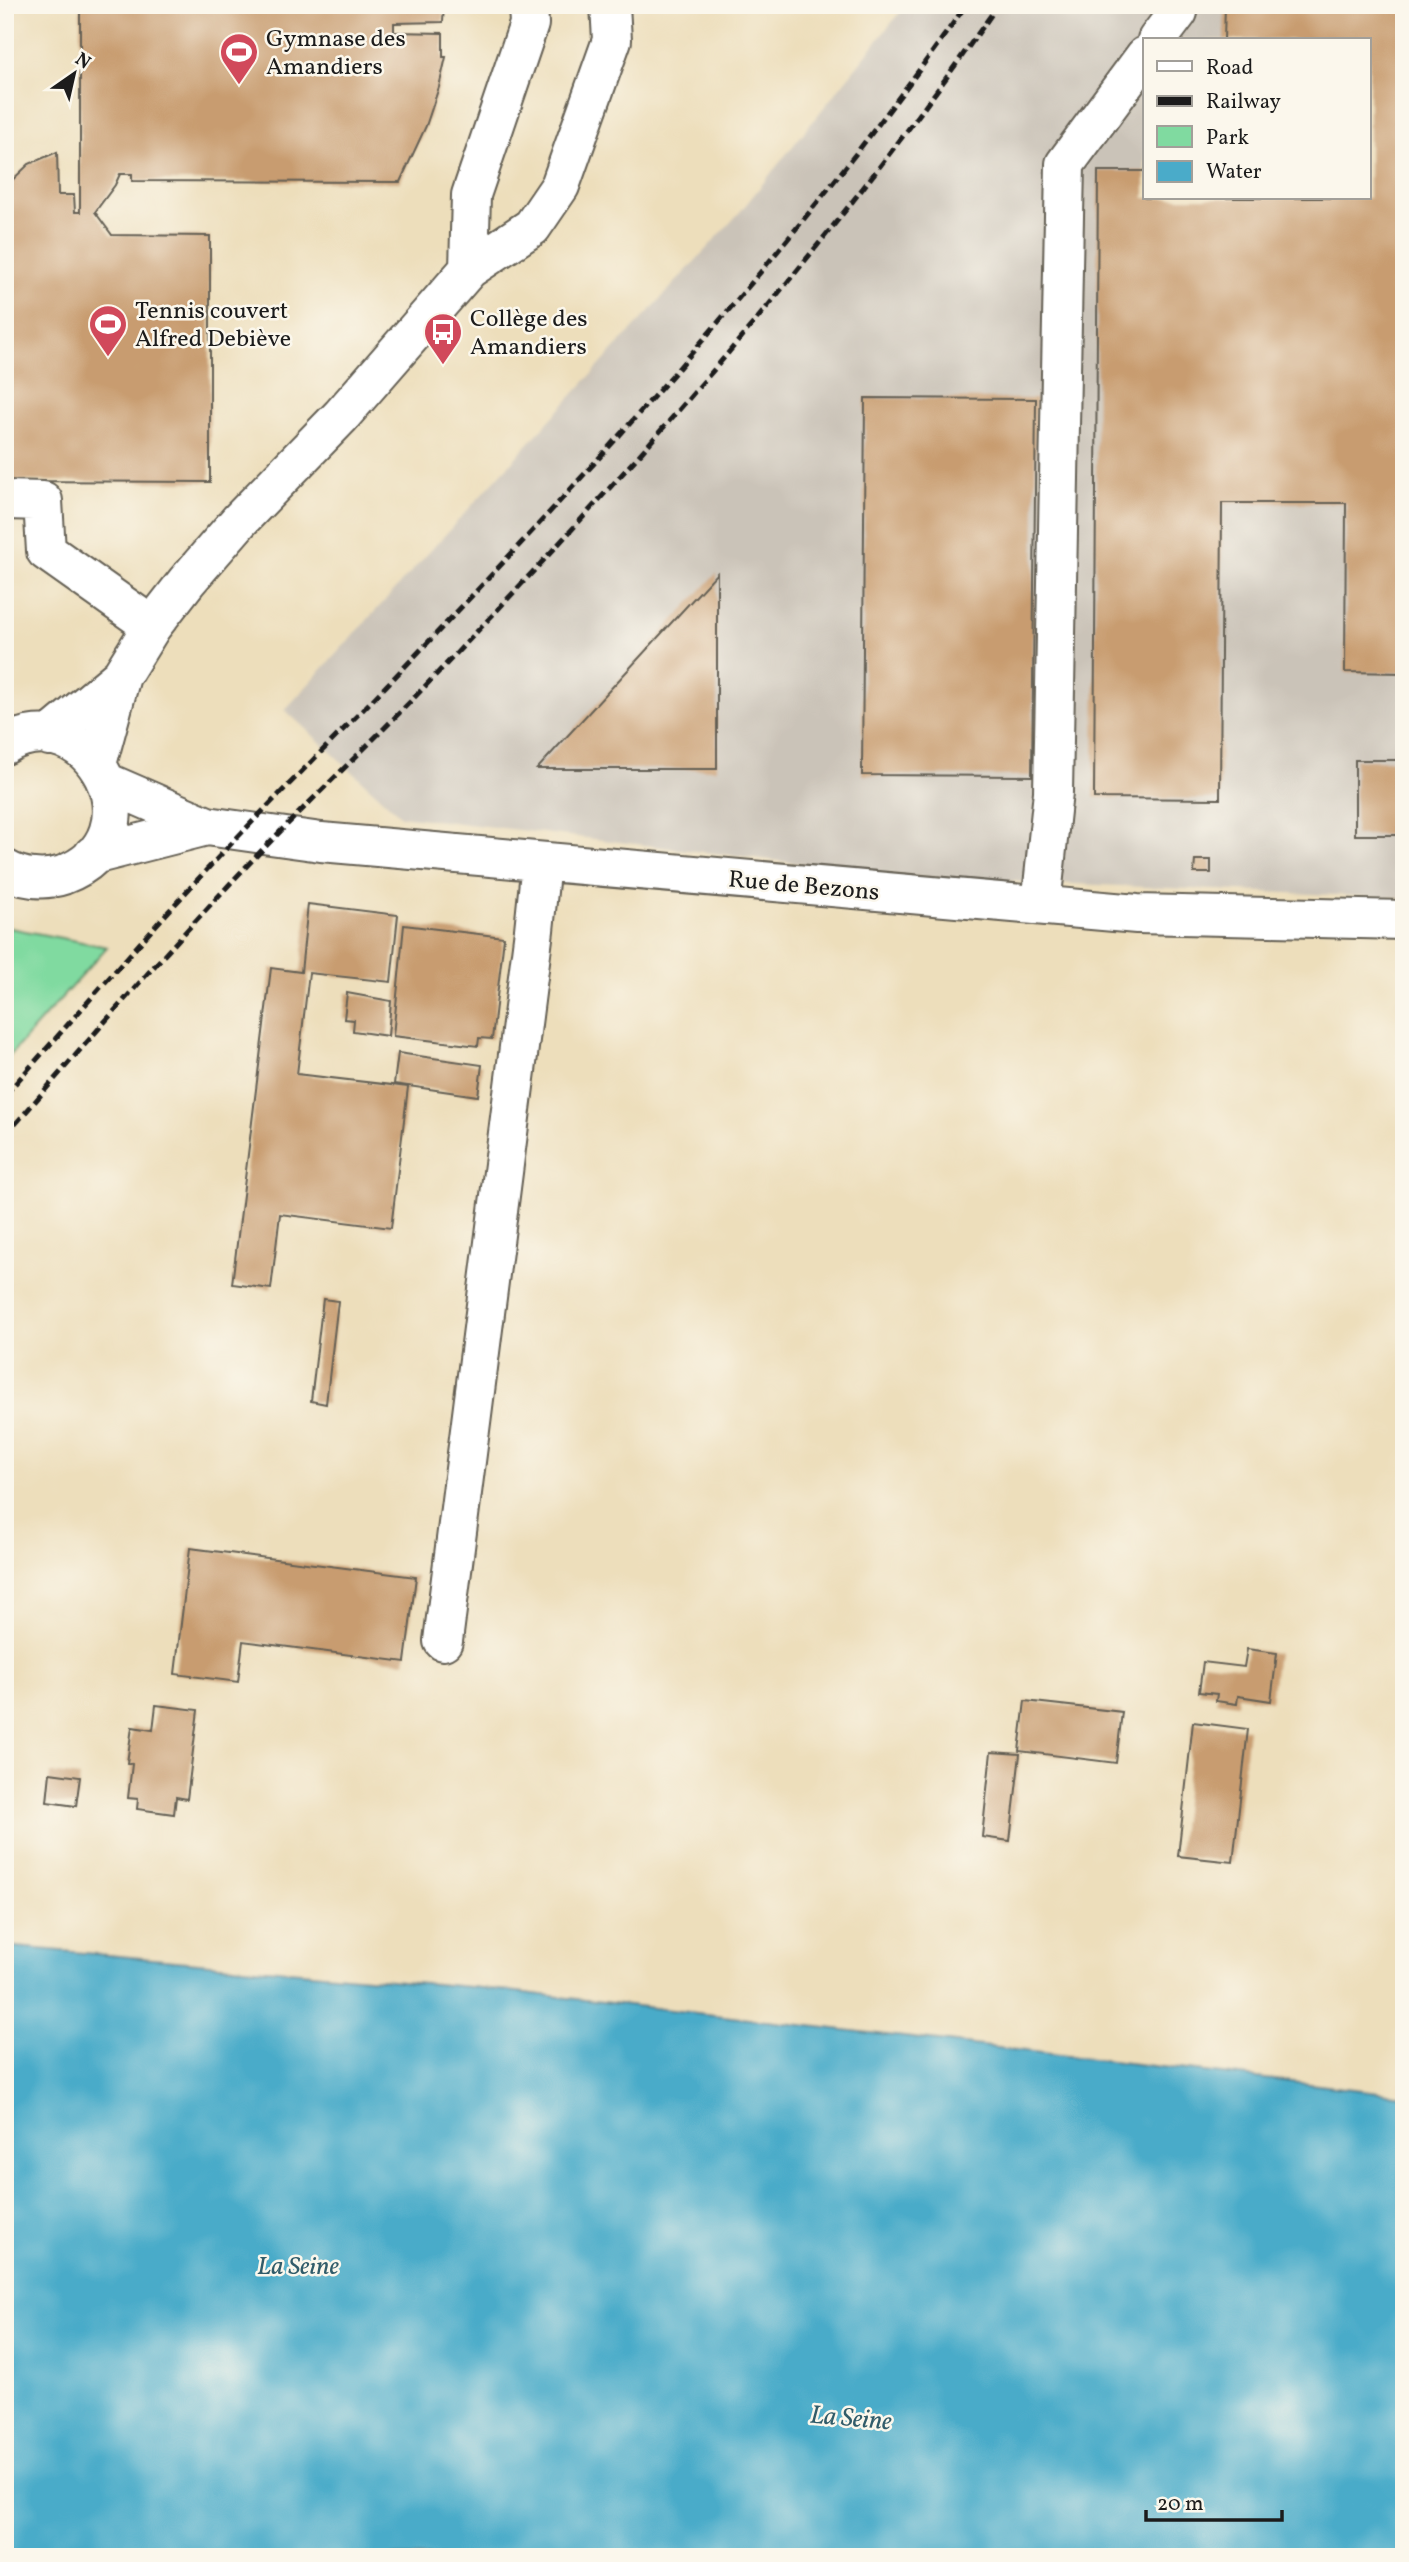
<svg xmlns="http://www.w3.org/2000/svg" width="1409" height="2562" viewBox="0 0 1409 2562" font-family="Vollkorn,serif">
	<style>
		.industrial { fill: #cac3b8; fill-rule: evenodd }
		.green { fill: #80daa0; stroke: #4e7b5e; stroke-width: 2 }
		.water { fill: #4aabc9; stroke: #336472; stroke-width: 2 }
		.building { fill: #c89c6f }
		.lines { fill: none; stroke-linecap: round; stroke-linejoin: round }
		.minor-casing { stroke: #656054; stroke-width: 42 }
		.minor { stroke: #fff; stroke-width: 38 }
		.rail { stroke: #1c1c1c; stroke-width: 5; stroke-dasharray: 10 5; stroke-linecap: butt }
		.labels { text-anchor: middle; stroke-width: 5; stroke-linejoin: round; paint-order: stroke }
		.poi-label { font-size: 24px; fill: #1c1c1c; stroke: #fbf7ec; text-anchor: start }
		.street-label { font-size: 24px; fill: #1c1c1c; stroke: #fbf7ec }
		.water-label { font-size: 26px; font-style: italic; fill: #315c6a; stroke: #fbf7ec }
	</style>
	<rect width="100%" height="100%" fill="#fbf7ec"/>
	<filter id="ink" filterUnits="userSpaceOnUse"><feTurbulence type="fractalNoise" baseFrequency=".0143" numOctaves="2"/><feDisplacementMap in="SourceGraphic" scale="14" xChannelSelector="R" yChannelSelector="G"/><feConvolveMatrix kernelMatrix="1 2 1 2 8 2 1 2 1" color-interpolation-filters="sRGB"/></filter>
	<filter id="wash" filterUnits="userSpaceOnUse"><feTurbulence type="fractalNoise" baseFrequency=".00686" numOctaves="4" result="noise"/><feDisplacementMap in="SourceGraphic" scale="28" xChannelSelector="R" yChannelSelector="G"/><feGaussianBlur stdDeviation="1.57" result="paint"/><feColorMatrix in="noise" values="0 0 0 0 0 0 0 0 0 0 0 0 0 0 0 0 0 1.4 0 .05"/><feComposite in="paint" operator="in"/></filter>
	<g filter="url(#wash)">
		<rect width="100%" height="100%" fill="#eddebb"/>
		<path class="industrial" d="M906 5H1404V898L912 877 401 816 285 710 740 212ZM1145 40H1369V198H1145Z"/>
		<path class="green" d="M5 927 107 947 5 1061Z"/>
		<path class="water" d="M5 1946 482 1988 1404 2095V2557H5Z"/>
		<g id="blocks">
			<path class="building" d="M80 5H444L443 22 394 23V32L443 33V57H446L439 87 426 126 400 182 132 181V174H120L115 185 95 212 112 235 210 236V482L5 481V187L29 164 57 152 58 195H74L75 212H80Z
				M1225 5H1404V673L1345 672 1346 503H1222L1220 799 1094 798 1098 171H1145V198H1369V40H1224Z
				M865 398 1036 399 1032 776 862 775Z
				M717 573V769H537Z
				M1355 760H1404V835H1355Z
				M1195 860H1211V873H1194Z
				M308 904 398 915 391 982 309 973 297 1074 408 1087 391 1228 280 1214 271 1289 232 1284 271 968 301 972Z
				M404 925 504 937 492 1039 479 1038 478 1046 393 1036Z
				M347 993 391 1001 388 1036 353 1031 354 1020 344 1019Z
				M398 1053 482 1065 478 1096 394 1084Z
				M323 1299 338 1301 326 1404 311 1401Z
				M190 1548 416 1577 405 1662 243 1641 238 1682 175 1674Z
				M1247 1649 1277 1653 1271 1701 1238 1696 1237 1704 1216 1701 1217 1694 1199 1692 1203 1662 1244 1667Z
				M1025 1701 1122 1712 1116 1763 1019 1751Z
				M156 1705 198 1710 187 1799 176 1797 174 1814 137 1809 138 1799 128 1798 132 1764 127 1763 132 1727 153 1730Z
				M1193 1722 1248 1729 1233 1862 1178 1856Z
				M991 1752 1020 1754 1010 1841 982 1837Z
				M50 1773 80 1777 76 1806 47 1802Z"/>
		</g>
	</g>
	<g filter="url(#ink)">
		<use href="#blocks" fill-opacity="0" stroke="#656054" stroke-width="2"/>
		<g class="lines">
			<defs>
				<path id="minor" d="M528 5 529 24 471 195 469 269 532 227 560 186 612 40 610 5
					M1157 40 1178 12
					M5 500 43 501 46 551 152 626
					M49 736 121 676 152 626 187 581 239 521 341 416 469 269
					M5 745C88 695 165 836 63 875 45 881 21 879 5 869
					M97 764 121 676
					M108 783 207 826 321 842 1137 914 1404 920
					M93 855 207 826
					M1041 905 1053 792 1065 164 1145 56
					M443 1641 534 930 541 862"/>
			</defs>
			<use href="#minor" class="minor-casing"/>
			<use href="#minor" class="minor"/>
			<path class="rail" d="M5 1095C80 1012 153 926 230 845 290 782 353 721 414 657 610 451 802 238 966 5
				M5 1136C78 1052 151 968 227 887 285 824 348 766 408 704 619 484 824 256 998 5"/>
		</g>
	</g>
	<defs>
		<symbol id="stadium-pin" viewBox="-11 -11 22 30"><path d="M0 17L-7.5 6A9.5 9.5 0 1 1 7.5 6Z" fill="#d1495b" stroke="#fbf7ec"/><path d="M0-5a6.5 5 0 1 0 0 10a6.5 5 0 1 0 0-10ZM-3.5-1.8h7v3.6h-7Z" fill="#fff"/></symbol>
		<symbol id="bus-pin" viewBox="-11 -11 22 30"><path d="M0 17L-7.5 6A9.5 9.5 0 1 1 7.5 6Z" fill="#d1495b" stroke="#fbf7ec"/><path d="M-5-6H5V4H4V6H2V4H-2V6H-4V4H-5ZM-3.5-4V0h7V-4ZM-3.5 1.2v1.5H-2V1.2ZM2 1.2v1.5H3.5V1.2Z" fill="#fff"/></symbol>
	</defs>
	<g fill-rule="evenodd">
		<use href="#stadium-pin" x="217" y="30" width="44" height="60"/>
		<use href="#stadium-pin" x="86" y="302" width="44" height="60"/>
		<use href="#bus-pin" x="421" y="310" width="44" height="60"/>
	</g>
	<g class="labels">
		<g class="poi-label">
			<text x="266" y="46">Gymnase des<tspan x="266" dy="28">Amandiers</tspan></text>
			<text x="135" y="318">Tennis couvert<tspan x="135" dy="28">Alfred Debiève</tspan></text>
			<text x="470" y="326">Collège des<tspan x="470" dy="28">Amandiers</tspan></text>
		</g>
		<g class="street-label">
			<text transform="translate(804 885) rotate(5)" y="8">Rue de Bezons</text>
		</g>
		<g class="water-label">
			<text x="298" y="2274">La Seine</text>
			<text transform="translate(851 2417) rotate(5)" y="9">La Seine</text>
		</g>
	</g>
	<rect width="1409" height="2562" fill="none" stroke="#fbf7ec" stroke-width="28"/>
	<rect x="1143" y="38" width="228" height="161" fill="#fbf7ec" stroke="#a29f99" stroke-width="2"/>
	<rect x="1157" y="61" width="35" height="10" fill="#ffffff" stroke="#a29f99" stroke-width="2"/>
	<text x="1206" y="74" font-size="21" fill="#1c1c1c">Road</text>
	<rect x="1157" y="96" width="35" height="10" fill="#1c1c1c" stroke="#a29f99" stroke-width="2"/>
	<text x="1206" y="108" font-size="21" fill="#1c1c1c">Railway</text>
	<rect x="1157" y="126" width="35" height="21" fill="#80daa0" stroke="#a29f99" stroke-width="2"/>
	<text x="1206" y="144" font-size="21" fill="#1c1c1c">Park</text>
	<rect x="1157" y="161" width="35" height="21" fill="#4aabc9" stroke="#a29f99" stroke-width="2"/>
	<text x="1206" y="178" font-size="21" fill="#1c1c1c">Water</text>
	<g transform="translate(74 74) rotate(34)" stroke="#fbf7ec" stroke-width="5" paint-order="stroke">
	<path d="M0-5L12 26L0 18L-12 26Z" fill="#1c1c1c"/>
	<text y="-10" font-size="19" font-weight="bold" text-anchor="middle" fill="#1c1c1c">N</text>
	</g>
	<path d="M1146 2510v10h136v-10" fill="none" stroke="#1c1c1c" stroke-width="3.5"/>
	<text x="1157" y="2510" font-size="21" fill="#1c1c1c" stroke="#fbf7ec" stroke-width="5" paint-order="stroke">20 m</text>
</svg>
